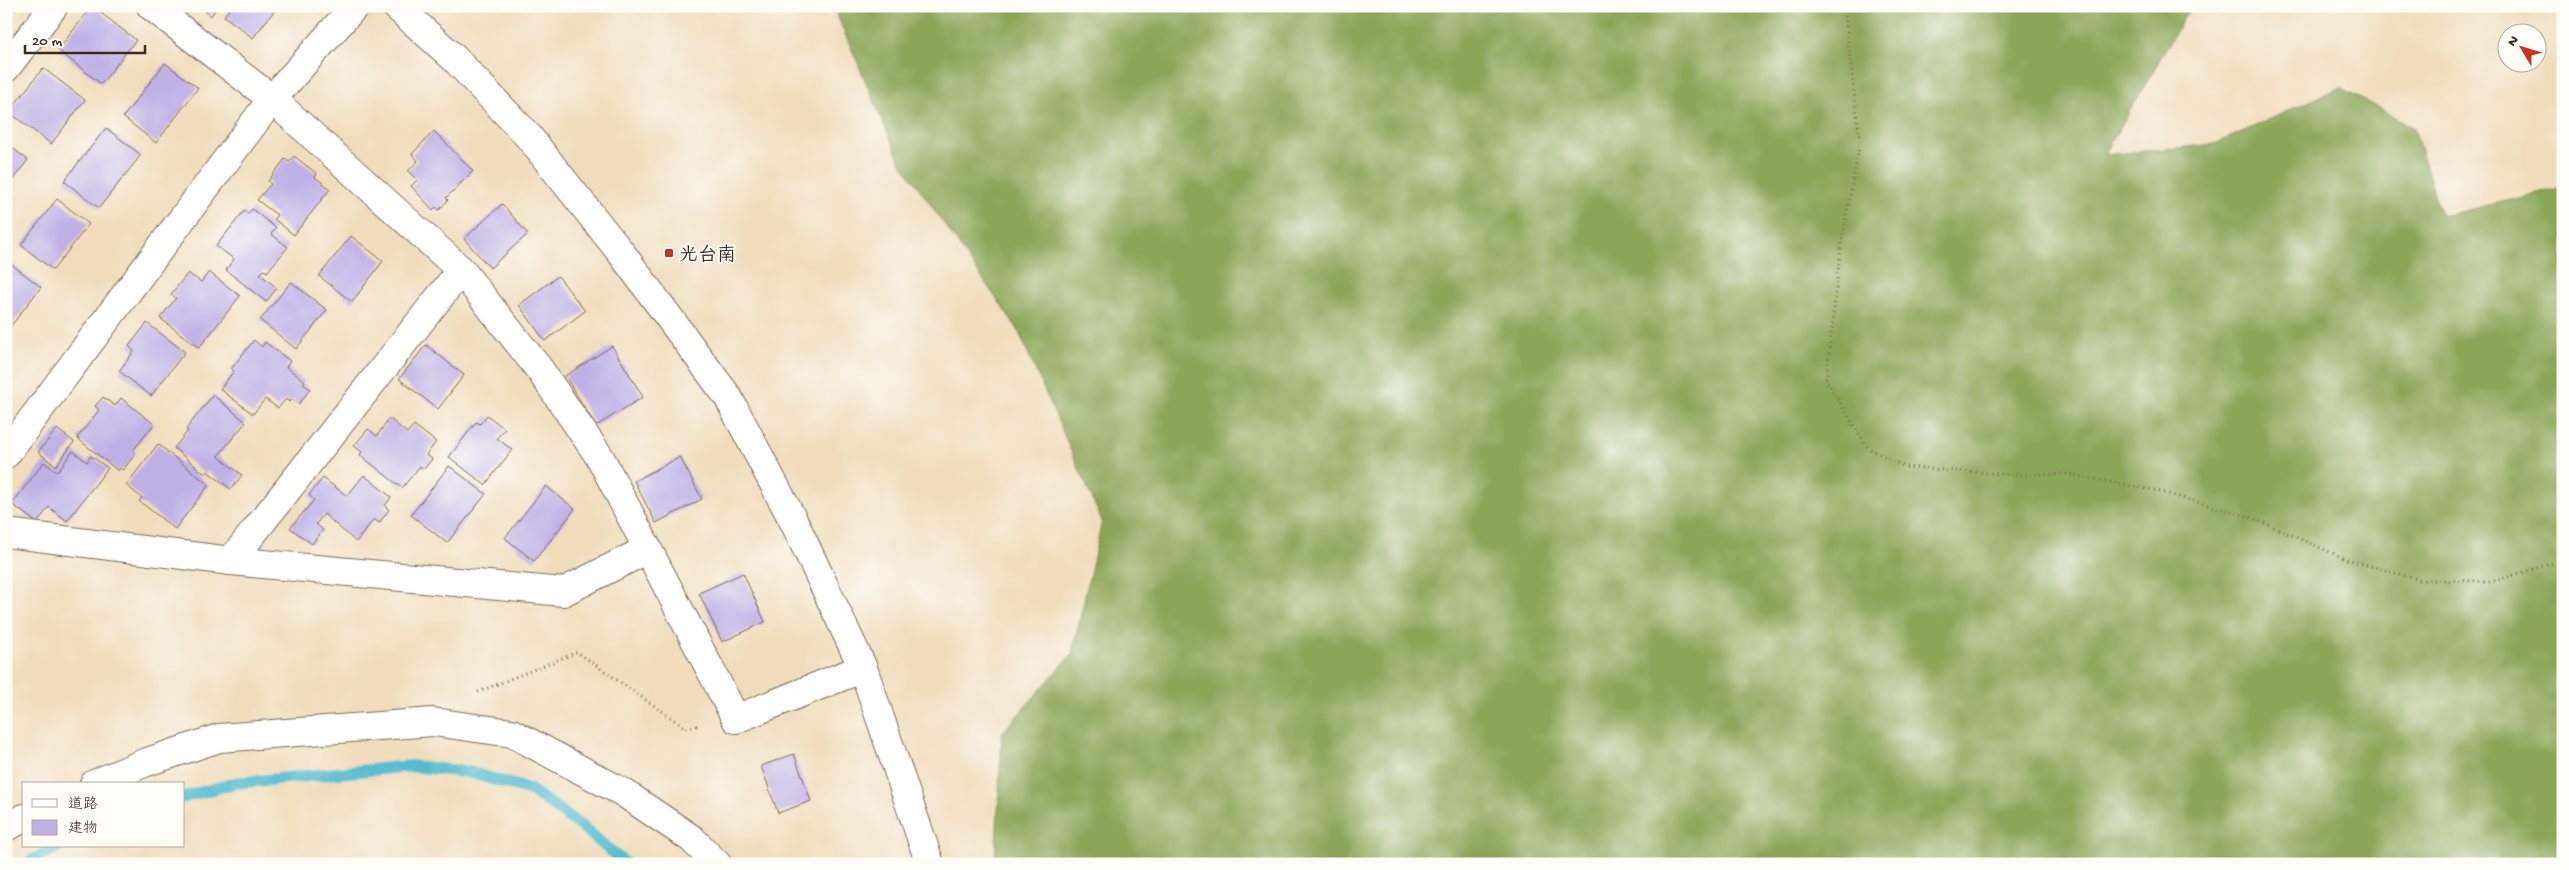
<svg xmlns="http://www.w3.org/2000/svg" width="2569" height="870" viewBox="0 0 2569 870" font-family="'Gochi Hand','Klee One',sans-serif">
	<style>
		.forest { fill: #8ca658; stroke: #64683b }
		.lines { fill: none; stroke-linecap: round; stroke-linejoin: round }
		.stream { stroke: #54bdd1; stroke-width: 12 }
		.building { fill: #bfb1e6 }
		.street-casing { stroke: #7b6955; stroke-width: 30 }
		.secondary-casing { stroke: #7b6955; stroke-width: 30 }
		.path { stroke: #7b6955; stroke-width: 3; stroke-dasharray: 1 4; stroke-linecap: butt }
		.street { stroke: #fff; stroke-width: 28 }
		.secondary { stroke: #fff; stroke-width: 28 }
		.poi-dot { fill: #c8321e; stroke: #fdfcf7; stroke-width: 2 }
		.labels { text-anchor: middle; stroke-width: 4; stroke-linejoin: round; paint-order: stroke }
		.poi-label { font-size: 19px; font-weight: bold; fill: #3b2a1e; stroke: #fdfcf7; text-anchor: start }
	</style>
	<rect width="100%" height="100%" fill="#fdfcf7"/>
	<filter id="ink" filterUnits="userSpaceOnUse"><feTurbulence type="fractalNoise" baseFrequency=".02" numOctaves="2"/><feDisplacementMap in="SourceGraphic" scale="10" xChannelSelector="R" yChannelSelector="G"/><feConvolveMatrix kernelMatrix="1 2 1 2 8 2 1 2 1" color-interpolation-filters="sRGB"/></filter>
	<filter id="wash" filterUnits="userSpaceOnUse"><feTurbulence type="fractalNoise" baseFrequency=".0096" numOctaves="4" result="noise"/><feDisplacementMap in="SourceGraphic" scale="20" xChannelSelector="R" yChannelSelector="G"/><feGaussianBlur stdDeviation="1.12" result="paint"/><feColorMatrix in="noise" values="0 0 0 0 0 0 0 0 0 0 0 0 0 0 0 0 0 1.4 0 .05"/><feComposite in="paint" operator="in"/></filter>
	<g filter="url(#wash)">
		<rect width="100%" height="100%" fill="#f1ddbc"/>
		<path class="forest" d="M833 6H2191L2104 155 2215 144 2341 87 2414 128 2441 216 2563 188V864H995L1002 733 1072 654 1102 521 1017 328 900 161Z"/>
		<g class="lines">
			<path class="stream" d="M184 797 235 783 411 766 468 772 531 790 585 829 626 864
				M26 864 58 846"/>
		</g>
		<g id="blocks">
			<path class="building" d="M92 6 136 40 101 84 58 50Z
				M199 6H218L211 16Z
				M232 6H278L253 38 224 16Z
				M165 63 198 88 156 143 123 117Z
				M43 68 85 100 51 144 9 112Z
				M106 128 141 155 99 208 64 181Z
				M434 131 473 171 446 198 448 200 439 210 436 207 433 210 411 186 417 180 408 171 418 161 412 154Z
				M6 143 28 160 6 188Z
				M294 156 317 174 315 177 330 189 294 235 274 219 277 215 257 200 271 184 268 181 285 159 289 162Z
				M57 199 89 224 53 270 21 245Z
				M502 204 528 234 490 268 464 239Z
				M252 209 276 228 271 234 288 247 267 272 264 270 260 274 277 288 266 302 226 270 234 259 216 246 244 211 248 214Z
				M351 236 383 261 352 302 319 276Z
				M6 260 41 287 6 332Z
				M209 272 240 296 199 348 160 318 176 298 171 294 188 273 201 282Z
				M558 276 585 311 545 341 519 305Z
				M291 282 327 310 296 349 260 320Z
				M147 323 185 352 151 396 119 371 134 351 129 346Z
				M254 340 262 347 265 342 290 361 286 367 305 381 303 384 310 389 299 404 292 399 289 402 286 399 278 408 265 399 253 414 220 389 234 371 231 369Z
				M426 345 464 375 438 409 399 379Z
				M612 346 643 397 596 426 565 376Z
				M213 395 246 422 218 456 242 475 231 489 207 471 205 474 174 448 188 431 186 429Z
				M103 397 115 406 121 398 154 424 133 451 136 453 123 470 120 468 118 471 77 438 99 410 95 406Z
				M487 415 505 429 497 438 512 450 485 485 449 457 476 422 480 424Z
				M389 418 407 433 414 425 436 442 426 455 432 459 424 469 420 466 402 488 360 455 362 452 354 446 368 429 377 436Z
				M57 429 74 442 56 466 38 452Z
				M158 444 209 485 175 529 139 501 142 498 126 485Z
				M73 451 87 462 91 456 108 468 67 521 49 507 37 523 12 504 44 462 57 472Z
				M680 457 702 499 656 523 634 481Z
				M449 466 486 494 447 543 411 515Z
				M364 475 391 497 385 506 389 510 379 523 374 519 356 542 324 514 316 524 323 530 312 544 290 528 314 500 309 495 323 478 347 496Z
				M546 486 575 509 534 561 505 538Z
				M743 573 765 622 722 642 699 593Z
				M794 754 811 801 778 813 761 766Z"/>
		</g>
	</g>
	<g filter="url(#ink)">
		<use href="#blocks" fill-opacity="0" stroke="#7b6955" stroke-width="1"/>
		<g class="lines">
			<defs>
				<path id="street" d="M151 6 272 99 461 270 540 370 601 459 736 719 863 668
					M6 68 54 6
					M6 454 272 99 355 6
					M6 533 231 561 563 592 648 549
					M231 561 461 270
					M94 784 144 763 219 738 433 722 512 733 624 793 692 839 717 864
					M6 827 24 818"/>
				<path id="secondary" d="M396 6 455 59 529 137 622 254 728 397 795 524 863 668 930 864"/>
			</defs>
			<use href="#street" class="street-casing"/>
			<use href="#secondary" class="secondary-casing"/>
			<path class="path" d="M1844 6 1860 142 1841 245 1826 380 1868 448 1905 467 2013 475 2066 474 2154 490 2250 517 2346 559 2420 580 2495 581 2563 560
				M478 692 577 652 686 728 700 725"/>
			<use href="#street" class="street"/>
			<use href="#secondary" class="secondary"/>
		</g>
	</g>
	<rect class="poi-dot" x="664" y="248" width="10" height="10" rx="2.5"/>
	<g class="labels">
		<g class="poi-label">
			<text x="679" y="260">光台南</text>
		</g>
	</g>
	<rect width="2569" height="870" fill="none" stroke="#fdfcf7" stroke-width="25"/>
	<rect x="22" y="782" width="162" height="65" fill="#fdfcf7" stroke="#afa8a0"/>
	<rect x="32" y="799" width="25" height="8" fill="#ffffff" stroke="#afa8a0"/>
	<text x="68" y="808" font-size="15" fill="#3b2a1e">道路</text>
	<rect x="32" y="820" width="25" height="15" fill="#bfb1e6" stroke="#afa8a0"/>
	<text x="68" y="832" font-size="15" fill="#3b2a1e">建物</text>
	<g transform="translate(2522 48) rotate(308)"><circle r="24" fill="#fdfcf7" stroke="#afa8a0"/>
	<path d="M0-4L9 19L0 12L-9 19Z" fill="#c8321e"/>
	<text y="-8" font-size="14" font-weight="bold" text-anchor="middle" fill="#3b2a1e">N</text>
	</g>
	<path d="M25 45v8h120v-8" fill="none" stroke="#3b2a1e" stroke-width="2.5"/>
	<text x="32" y="45" font-size="15" fill="#3b2a1e" stroke="#fdfcf7" stroke-width="4" paint-order="stroke">20 m</text>
</svg>
